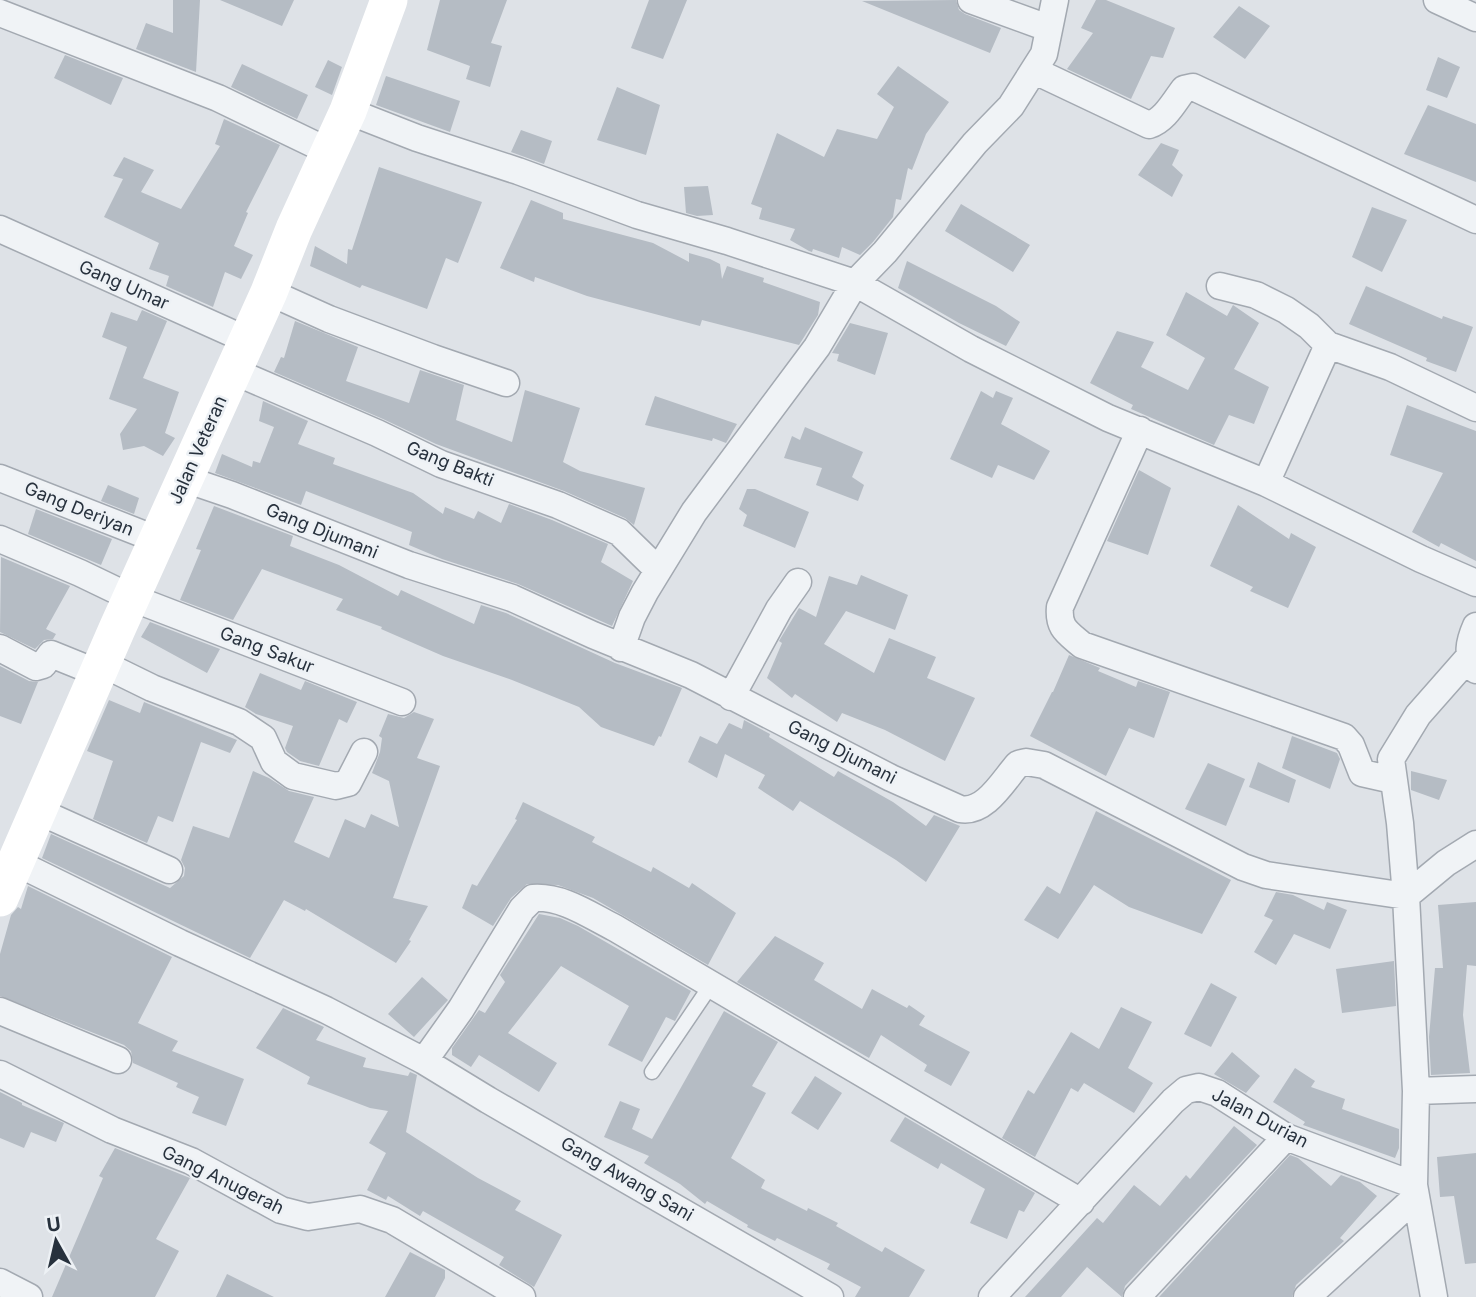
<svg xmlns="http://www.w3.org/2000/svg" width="1476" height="1297" viewBox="0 0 1476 1297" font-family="Inter,sans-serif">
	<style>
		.building { fill: #b5bcc4 }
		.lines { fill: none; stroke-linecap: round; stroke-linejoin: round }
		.lane-casing { stroke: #a3a9b1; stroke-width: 17 }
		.street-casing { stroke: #a3a9b1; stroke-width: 29 }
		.lane { stroke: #f0f3f6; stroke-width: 14 }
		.street { stroke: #f0f3f6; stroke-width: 26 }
		.secondary { stroke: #fff; stroke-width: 37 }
		.labels { text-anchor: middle; stroke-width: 5; stroke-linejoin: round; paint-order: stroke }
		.street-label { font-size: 18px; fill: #27313d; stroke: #edf1f5 }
	</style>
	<rect width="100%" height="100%" fill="#dee2e7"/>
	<path class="building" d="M173 0H200L196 72 136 49 146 23 173 33Z
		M220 0H294L282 26Z
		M440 0H507L491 43 502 46 490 87 466 79 470 66 427 50Z
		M649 0H687L663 59 631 48Z
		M956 0 959 10 965 14 1001 28 990 53 862 1Z
		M1096 0H1106L1175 28 1163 58 1151 56 1131 99 1067 69 1093 33 1081 28Z
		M1239 6 1270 26 1245 59 1213 37Z
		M65 55 123 78 111 105 54 78Z
		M1438 57 1460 67 1447 98 1426 90Z
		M328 60 342 67 332 95 315 87Z
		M242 64 308 95 297 119 231 87Z
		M898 66 949 102 926 134 912 170 908 168 901 200 896 199 893 217 873 242 860 255 842 247 839 258 813 249 812 252 809 251 790 240 795 229 759 219 762 208 751 204 777 133 824 157 837 129 877 139 894 107 877 94Z
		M386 76 460 101 450 132 376 105Z
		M617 87 660 105 646 155 597 140Z
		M1428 105 1476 124V182L1404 154Z
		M224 119 280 145 246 212 248 213 234 246 253 255 241 279 225 272 213 307 166 286 169 276 149 269 159 243 104 217 123 179 113 176 124 157 154 170 141 192 181 209 220 146 215 144Z
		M521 130 552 141 544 164 511 152Z
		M1161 143 1179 150 1172 165 1183 175 1172 197 1138 175Z
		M379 167 482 202 458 263 446 258 427 309 362 285 360 288 310 266 315 246 347 264 348 249 352 250Z
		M708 186 713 215 697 216 686 213 684 187Z
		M531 200 563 213V219L653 243 689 262V253L710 259 720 264 722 279 727 266 764 278 763 282 820 302 818 315 799 345 702 320 700 326 587 296 535 277 534 282 500 268Z
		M961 204 1030 245 1013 272 945 231Z
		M1372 207 1407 220 1382 272 1352 257Z
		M907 261 996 306 1020 322 1006 346 959 323 898 288Z
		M1366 286 1442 319 1443 316 1473 327 1456 372 1426 361 1427 358 1349 324Z
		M1186 292 1227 316 1233 305 1259 323 1234 369 1269 387 1254 424 1229 415 1214 445 1131 409 1133 405 1090 383 1117 331 1154 342 1141 367 1188 390 1205 358 1166 335Z
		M142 310 167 321 143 378 179 392 165 433 175 438 163 456 144 446 123 450 120 434 137 409 109 399 127 347 102 337 111 312 137 321Z
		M295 321 358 347 346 381 409 403 420 370 464 385 456 420 512 442 525 390 580 408 563 462 580 471 645 488 634 525 625 518 564 491 436 444 383 419 274 372 281 357 284 358Z
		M850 323 888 333 875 375 837 361 839 354 832 353Z
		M981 391 993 398 996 391 1013 398 1001 424 1050 451 1034 480 998 465 992 478 950 459Z
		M655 396 737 424 726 443 713 438 712 441 645 425Z
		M263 401 308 421 298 444 335 458 333 464 413 493 443 514 445 507 474 519 478 511 501 523 509 504 552 520 608 544 601 562 633 581 612 626 518 584 442 559 409 545 412 532 306 491 301 505 215 473 222 454 252 467 253 461 260 463 274 427 259 421Z
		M1407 405 1476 431V561L1441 543 1439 547 1412 532 1443 473 1390 455Z
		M805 427 863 452 852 477 864 485 858 501 816 485 822 468 784 458 792 436 800 440Z
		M1139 470 1171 488 1148 555 1107 541Z
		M108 485 139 498 134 514 101 501Z
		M747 489H755L809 512 795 548 743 526 747 515 739 509Z
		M1238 505 1289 539 1291 533 1316 547 1288 608 1250 591 1253 587 1210 566Z
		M214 506 293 536 290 546 339 565 398 596 401 590 474 624 481 605 506 613 615 663 682 688 661 737 659 736 654 746 601 727 579 707 512 680 443 656 381 629 382 627 336 610 343 599 262 569 233 620 180 600 201 550 196 549Z
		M36 509 112 539 101 565 28 534Z
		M1 557 70 586 46 629 56 634 53 639 44 640 35 649 0 632Z
		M861 575 908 595 895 630 846 611 824 644 874 673 889 638 936 657 927 678 975 698 945 761 885 730 842 713 837 722 795 694 792 698 767 678 782 643 779 641 799 608 816 617 829 576 857 585Z
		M150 622 220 649 207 673 141 637Z
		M1069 655 1100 668 1098 671 1136 687 1138 681 1170 692 1154 738 1129 728 1106 776 1030 736 1052 692H1053Z
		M0 666 29 681 38 682 21 724 0 716Z
		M260 673 301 690 305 681 357 702 347 723 339 719 319 766 300 761 287 752 285 748 293 726 256 714 245 707Z
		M109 700 140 713 144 702 237 740 230 753 201 742 173 822 158 816 147 843 93 819 113 761 87 751Z
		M414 712 434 719 417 758 440 766 393 898 428 906 409 940 411 941 396 963 306 909 305 911 284 900 250 958 42 858 51 834 170 888 184 876 185 868 181 860 193 826 229 838 253 771 269 778 289 791 314 797 294 842 329 858 345 819 365 828 371 814 399 827 389 781 372 773 380 752 382 738 379 736 388 714 404 718Z
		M744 720 770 734 769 737 834 777 838 771 893 802 926 826 934 815 960 826 926 882 896 860 800 801 793 811 758 788 765 775 725 754 717 778 688 762 700 736 717 744 729 723 742 729Z
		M1292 736 1337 753 1340 759 1330 789 1282 768Z
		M1258 762 1296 780 1289 803 1249 787Z
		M1208 763 1245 779 1226 826 1185 809Z
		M1411 771 1447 780 1439 800 1411 790Z
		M523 802 595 837 592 842 651 872 653 867 689 888 692 883 736 913 708 965 593 898 558 885 527 884 511 898 493 926 462 908 472 884 477 886 517 820 515 819Z
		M1096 811 1231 880 1202 934 1129 907 1094 885 1058 939 1024 920 1047 886 1060 894Z
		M28 886 172 957 138 1023 178 1041 172 1051 244 1079 226 1126 192 1113 199 1097 176 1087 178 1083 133 1063 131 1051 124 1045 0 996V954L11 915 18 907 21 909Z
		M1276 892 1293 895 1324 910 1327 902 1347 910 1330 949 1294 934 1276 965 1254 952 1273 920 1264 916Z
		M1476 902V966L1467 965 1463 1015 1470 1073 1431 1075 1429 1037 1435 968H1443L1438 905Z
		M539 914 560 918 578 926 691 991 675 1021 666 1017 642 1062 608 1045 629 1006 561 966 508 1033 557 1063 539 1092 479 1055 471 1067 452 1055V1048L479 1010 485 1013 505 982 500 975Z
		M775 936 824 963 814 980 862 1009 872 989 907 1008 909 1005 925 1016 919 1025 970 1052 951 1086 924 1071 927 1065 881 1035 869 1058 737 982Z
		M1394 961 1396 1006 1342 1013 1336 969Z
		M422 977 448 1000 414 1037 388 1014Z
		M1211 983 1237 997 1211 1047 1184 1034Z
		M1121 1007 1152 1022 1128 1068 1153 1083 1134 1113 1084 1083 1078 1092 1071 1088 1035 1157 1002 1138 1028 1090 1034 1094 1071 1032 1099 1049Z
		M283 1008 324 1027 316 1040 366 1058 363 1067 408 1076 410 1072 417 1075 406 1132 478 1178 521 1201 515 1210 562 1235 534 1287 499 1265 504 1257 423 1211 420 1216 388 1196 386 1200 367 1190 386 1153 369 1143 388 1111 370 1108 307 1084 310 1077 256 1048Z
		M724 1011 778 1042 752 1086 766 1093 731 1158 765 1180 761 1188 807 1211 808 1208 838 1223 836 1226 882 1252 885 1247 925 1270 909 1297H855L861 1287 827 1269 830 1264 777 1238 775 1241 747 1227 748 1225 707 1201 705 1204 680 1184 644 1163 649 1156 604 1137 620 1101 640 1109 632 1129 652 1139Z
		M1232 1052 1260 1076 1246 1093 1214 1074Z
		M1295 1068 1315 1081 1311 1087 1345 1099 1342 1109 1399 1129V1148L1395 1158 1303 1125 1305 1122 1273 1102Z
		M815 1076 842 1093 818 1130 791 1113Z
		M0 1092 22 1103V1105L64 1123 56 1142 31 1132 24 1148 0 1138Z
		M905 1117 1035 1193 1024 1212 1019 1210 1007 1239 970 1223 985 1189 941 1163 938 1169 890 1141Z
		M1234 1126 1257 1145 1125 1286 1122 1297 1087 1267 1061 1297H1025L1097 1218 1103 1223 1134 1185 1160 1206 1186 1175 1190 1179Z
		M115 1148 190 1178 156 1239 179 1251 155 1297H52L103 1178 99 1176Z
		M1476 1153V1263L1465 1264 1454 1196 1440 1197 1437 1157Z
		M1290 1155 1298 1158 1331 1186 1341 1175 1360 1182 1377 1196 1340 1238 1344 1241 1296 1285 1292 1297H1159Z
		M410 1252 445 1270V1278L435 1297H385Z
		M227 1274 274 1297H216Z"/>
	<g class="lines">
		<defs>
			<path id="lane" d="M652 1072 711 985"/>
			<path id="street" d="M971 0 1048 28
				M1055 0 1044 54 1011 106 975 143 885 252 855 283 971 349 1108 418 1266 483 1421 559 1476 583
				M1437 0 1476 18
				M0 13 218 98 328 151
				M1035 71 1149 125C1165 120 1174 102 1184 89L1193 87 1476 220
				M348 111 417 138 518 171 637 215 727 241 855 283 817 347 694 512 645 592 632 617 621 648
				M0 229 247 340
				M1220 286 1256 295 1286 310 1309 326 1328 345 1390 367 1476 408
				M269 292 329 319 433 358 506 383
				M233 371 377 433 441 464 558 505 619 532 658 570
				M1140 430 1060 607C1058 628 1067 632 1082 645L1344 737 1351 745 1362 773 1393 780
				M0 478 158 540
				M185 479 232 495 409 565 512 598 593 635 691 675 891 778 960 809C985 814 1003 781 1018 764L1026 762 1044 765 1243 867 1266 875 1406 896 1446 863 1476 844
				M1266 483 1328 345
				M0 539 80 573 132 598 402 702
				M1476 626C1469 642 1466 655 1476 670
				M0 648 36 667 43 665 51 654 98 673
				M103 664 152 688 239 722 263 738 274 762 293 776 336 786 348 783 364 752
				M731 697 779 609 798 582
				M38 811 169 870
				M15 862 180 943 326 1010 424 1061 461 1009 522 909 533 898C563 896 589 915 615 928L1081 1202
				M0 1011 118 1060
				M424 1061 488 1100 830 1297
				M0 1074 112 1130 191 1161 281 1210 308 1217 360 1209 392 1220 522 1297
				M1416 1091 1476 1089
				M0 1282 29 1297
				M992 1297 1173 1101 1186 1090 1199 1087 1217 1093 1286 1137 1414 1185
				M1137 1297 1286 1137
				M1307 1297 1416 1197
				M1434 1297 1414 1185 1416 1091 1406 896 1400 823 1391 759 1418 715 1469 657"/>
		</defs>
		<use href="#lane" class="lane-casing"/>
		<use href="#street" class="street-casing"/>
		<use href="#lane" class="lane"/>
		<use href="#street" class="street"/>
		<path class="secondary" d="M0 898 117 629 269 292 294 229 348 111 389 0"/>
	</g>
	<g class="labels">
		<g class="street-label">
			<text transform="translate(124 285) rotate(24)" y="6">Gang Umar</text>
			<text transform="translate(198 450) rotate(-66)" y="6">Jalan Veteran</text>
			<text transform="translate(450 464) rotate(22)" y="6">Gang Bakti</text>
			<text transform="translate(79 509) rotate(22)" y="6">Gang Deriyan</text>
			<text transform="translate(322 531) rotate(22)" y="6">Gang Djumani</text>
			<text transform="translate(267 650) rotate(21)" y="6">Gang Sakur</text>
			<text transform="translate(842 752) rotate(27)" y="6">Gang Djumani</text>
			<text transform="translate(1260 1118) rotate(28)" y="6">Jalan Durian</text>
			<text transform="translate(627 1179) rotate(30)" y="6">Gang Awang Sani</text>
			<text transform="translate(223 1180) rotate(26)" y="6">Gang Anugerah</text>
		</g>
	</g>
	<g transform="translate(56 1241) rotate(352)" stroke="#edf1f5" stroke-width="5" paint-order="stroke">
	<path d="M0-5L12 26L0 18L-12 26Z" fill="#27313d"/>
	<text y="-10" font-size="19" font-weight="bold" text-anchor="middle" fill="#27313d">U</text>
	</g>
</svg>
